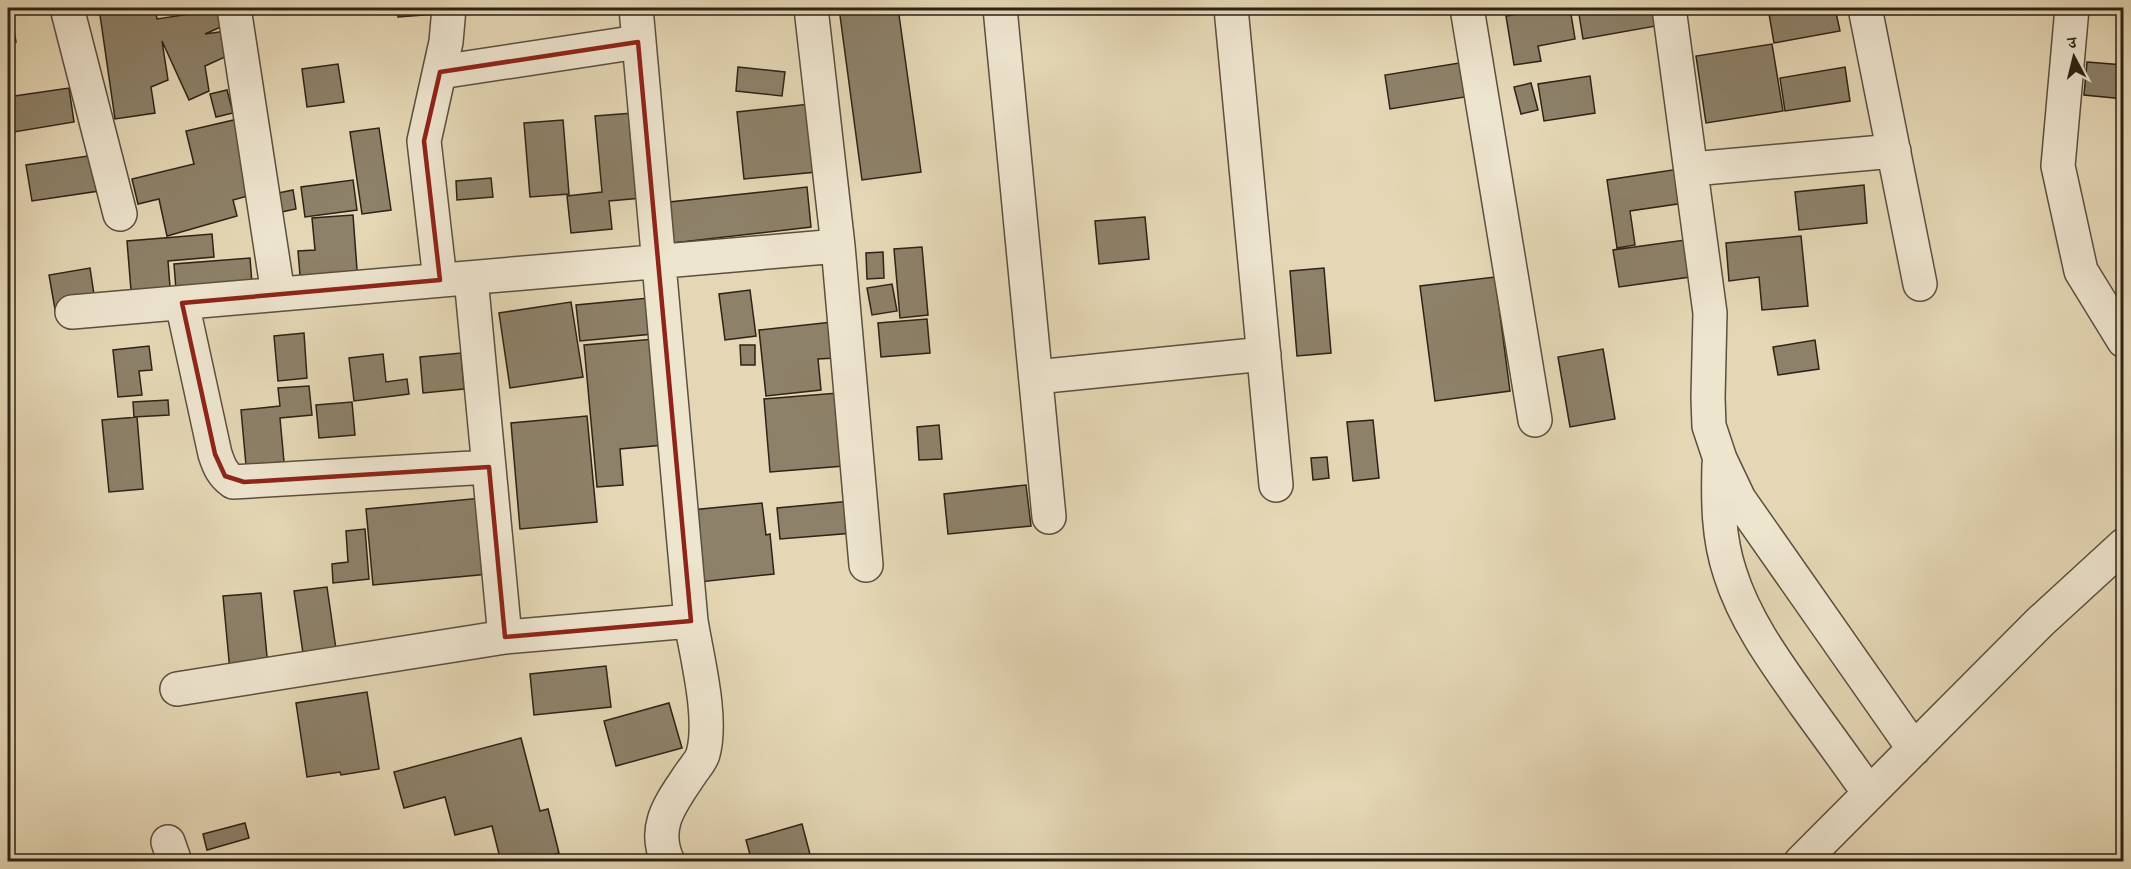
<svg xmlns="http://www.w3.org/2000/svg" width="2131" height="869" viewBox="0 0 2131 869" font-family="'EB Garamond','Noto Serif Devanagari',serif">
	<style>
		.building { fill: #8d8169; stroke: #2d2316; stroke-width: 1.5 }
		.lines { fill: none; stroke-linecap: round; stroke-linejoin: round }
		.minor-casing { stroke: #5b503e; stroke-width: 36 }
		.minor { stroke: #eee5cf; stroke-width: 33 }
		.marked { fill: none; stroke: #8f2418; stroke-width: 4.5; stroke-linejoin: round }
	</style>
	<rect width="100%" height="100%" fill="#e5d7b5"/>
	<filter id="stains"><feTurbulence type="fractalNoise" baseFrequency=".00333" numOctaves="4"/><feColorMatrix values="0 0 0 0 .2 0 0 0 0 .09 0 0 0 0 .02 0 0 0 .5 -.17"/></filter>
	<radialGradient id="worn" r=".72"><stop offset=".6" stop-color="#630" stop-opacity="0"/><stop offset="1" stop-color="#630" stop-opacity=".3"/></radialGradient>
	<path class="building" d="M8 8H23L24 12 8 15Z
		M99 8H155L157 19 223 9 225 25 205 34 226 31 236 52 205 66 209 91 189 100 162 41 168 80 151 87 155 113 115 119Z
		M398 8H436L437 14 398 17Z
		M471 8H530L472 13Z
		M839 8H898L921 172 862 180Z
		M1553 8H1570L1575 39 1538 46 1541 61 1514 65 1506 16Z
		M1578 8H1653L1656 26 1583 39Z
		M1768 8H1835L1840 31 1774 43Z
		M13 24 16 42 8 43V25Z
		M1772 44 1783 111 1706 123 1696 56Z
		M2087 62 2124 65V99L2084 95Z
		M1459 63 1465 97 1390 109 1385 75Z
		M338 64 344 102 307 107 302 69Z
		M738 67 785 72 782 96 736 91Z
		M1845 67 1850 101 1785 111 1780 78Z
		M1590 76 1595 113 1544 121 1538 84Z
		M1531 83 1538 110 1521 114 1514 87Z
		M69 88 74 122 14 132 8 97Z
		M227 90 233 113 216 117 210 94Z
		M810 104 817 172 744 179 737 112Z
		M633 113 642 198 609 201 612 229 571 233 567 196 602 192 595 116Z
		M238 119 255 194 233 200 237 216 167 236 159 199 138 204 132 179 194 164 186 131Z
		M563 120 569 194 530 197 524 123Z
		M379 128 391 210 362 214 350 132Z
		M95 155 99 191 32 201 26 165Z
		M1679 169 1684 203 1630 211 1635 245 1617 248 1607 180Z
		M491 178 493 197 457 200 456 181Z
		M353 180 357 210 305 217 301 187Z
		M1864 185 1867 223 1799 230 1795 192Z
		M807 187 811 227 664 244 660 203Z
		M293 190 296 209 281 212 278 193Z
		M353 215 358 283 301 287 298 251 315 250 312 218Z
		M1145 217 1149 259 1099 264 1095 221Z
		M212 234 214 257 168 261 171 300 132 303 127 241Z
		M1801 236 1808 306 1762 310 1759 277 1729 281 1726 243Z
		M1685 240 1690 277 1619 287 1613 250Z
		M922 247 928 315 900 318 894 249Z
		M883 252 884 278 867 279 866 253Z
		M250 258 253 296 177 303 174 264Z
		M90 268 96 308 56 315 49 275Z
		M1324 268 1331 353 1297 356 1290 271Z
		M1495 277 1510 391 1435 401 1420 286Z
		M892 284 897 311 872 315 867 288Z
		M750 290 756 336 725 340 719 294Z
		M649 298 653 334 580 341 576 305Z
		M571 302 583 377 510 388 499 313Z
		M927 319 930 353 881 357 878 323Z
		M832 322 836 358 818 359 821 390 766 396 759 330Z
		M304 333 307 378 278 381 274 336Z
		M655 339 664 445 620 449 623 485 597 487 584 345Z
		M1815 340 1819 369 1778 375 1773 347Z
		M740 345H755V365H741Z
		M149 346 152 370 139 371 142 395 118 397 113 350Z
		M1603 349 1615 419 1570 427 1558 357Z
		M461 353 464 389 423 393 420 357Z
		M383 354 386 382 407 379 409 394 354 401 349 358Z
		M309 386 312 415 280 418 284 462 246 465 241 410 280 406 278 388Z
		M838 393 844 466 770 472 764 399Z
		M168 400 169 415 134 417 133 402Z
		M352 402 355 435 319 438 316 405Z
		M587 416 597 522 520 529 511 423Z
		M137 417 143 489 109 492 102 420Z
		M1373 420 1379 478 1353 481 1347 422Z
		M939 425 942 459 919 460 917 427Z
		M1327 457 1329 478 1313 480 1311 458Z
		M1026 485 1031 526 948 534 944 494Z
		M482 498 489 574 373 585 366 509Z
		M851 501 854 533 780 539 777 508Z
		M762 503 766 535 770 534 774 574 699 582 691 510Z
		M365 529 369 579 333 583 332 564 348 562 346 531Z
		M327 587 337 656 304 660 294 591Z
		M261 593 268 667 230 671 223 596Z
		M606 666 611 707 534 715 530 674Z
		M367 692 379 769 341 775 340 772 307 777 296 703Z
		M669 703 682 748 616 766 604 721Z
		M521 738 540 811 548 809 559 853 528 862H501L492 826 455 835 445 797 404 808 394 772Z
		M245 823 249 838 207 850 203 834Z
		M802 824 812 862H752L746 840Z"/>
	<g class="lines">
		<defs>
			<path id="minor" d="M67 8 120 214
				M234 8 278 294
				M636 8 691 621C697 658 713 718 703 754 701 761 695 767 691 773 672 802 651 826 668 862
				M811 8 838 246 866 565
				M1000 8 1049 517
				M1231 8 1276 485
				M1467 8 1535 420
				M1669 8 1710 313 1708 398 1709 426 1720 459 1739 499 1914 749
				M1865 8 1920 284
				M2072 8 2058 166 2081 271 2124 341
				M440 72 638 42
				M1692 169 1894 151
				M471 278 505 637
				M440 280 424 141 446 42 449 8
				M182 303 215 454C219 466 222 474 233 482L489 467
				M72 312 838 246
				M1036 377 1264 354
				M1719 464C1718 501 1718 537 1730 573 1745 621 1776 663 1805 704 1826 733 1848 763 1869 793
				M177 689 505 637 691 621
				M168 842 175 862
				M1801 862 2040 622 2124 545"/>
		</defs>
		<use href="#minor" class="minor-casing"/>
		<use href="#minor" class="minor"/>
	</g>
	<path class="marked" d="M638 42 691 621 505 637 489 467 244 482 225 476 215 454 182 303 440 280 424 141 440 72Z"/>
	<rect width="2131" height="869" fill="none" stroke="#e5d7b5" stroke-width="30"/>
	<rect x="9" y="9" width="2113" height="851" fill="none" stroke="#2d2316" stroke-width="3"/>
	<rect x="15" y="15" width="2101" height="839" fill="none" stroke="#2d2316" stroke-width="1.5"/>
	<g transform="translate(2074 57) rotate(353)" stroke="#eee5cf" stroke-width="4.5" paint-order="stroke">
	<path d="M0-4.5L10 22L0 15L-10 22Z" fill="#2d2316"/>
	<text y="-9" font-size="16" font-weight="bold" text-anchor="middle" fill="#2d2316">उ</text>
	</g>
	<rect width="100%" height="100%" filter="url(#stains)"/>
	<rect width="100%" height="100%" fill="url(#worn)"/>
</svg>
